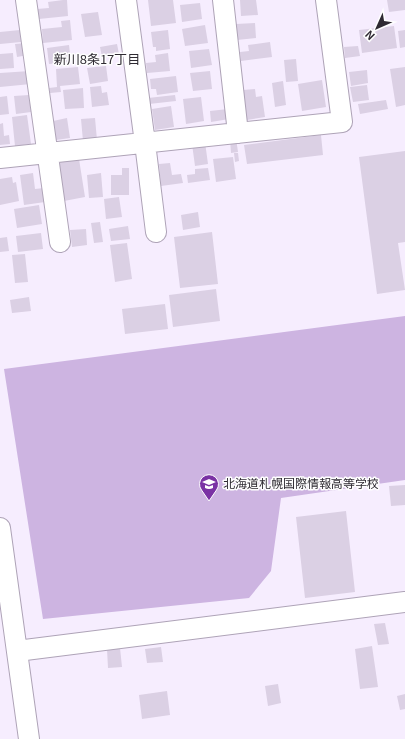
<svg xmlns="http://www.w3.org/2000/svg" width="405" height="739" viewBox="0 0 405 739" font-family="Georgia,'Noto Sans JP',serif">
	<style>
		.green { fill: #cdb4e1 }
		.building { fill: #dbd0e4 }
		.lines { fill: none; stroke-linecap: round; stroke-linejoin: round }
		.minor-casing { stroke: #aea3b7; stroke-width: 22 }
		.minor { stroke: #fff; stroke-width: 20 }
		.labels { text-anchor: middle; stroke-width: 3; stroke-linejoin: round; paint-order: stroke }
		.poi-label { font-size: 12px; fill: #2e2a32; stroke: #fefefe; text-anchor: start }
		.neighbourhood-label { font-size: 13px; fill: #2e2a32; stroke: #fefefe }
	</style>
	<rect width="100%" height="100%" fill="#f6edfe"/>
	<path class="green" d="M405 316V480L281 498 271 571 249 598 43 619 4 369Z"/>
	<path class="building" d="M63 0H67L68 16 39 19 37 9 49 8 48 2Z
		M148 0H173L176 23 151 26Z
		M240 0H256L258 15 241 16Z
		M387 0H405V10L389 12Z
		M200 3 202 19 182 22 180 5Z
		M98 12 102 35 85 37 81 14Z
		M70 20 72 40 43 43 42 29 62 27 61 21Z
		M255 23 256 38 237 40 236 24Z
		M205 25 208 43 185 46 182 29Z
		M394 26 397 48 362 53 359 30Z
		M20 30 21 42 0 44V32Z
		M168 30 170 49 156 51V47H153L151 32Z
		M405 30V47L400 48 398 31Z
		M270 42 272 57 241 61 240 52 249 51 248 45Z
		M26 43 28 55 17 57 15 44Z
		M117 44 119 54 102 57 100 47Z
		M69 45 71 62 49 64 47 48Z
		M358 46 360 56 345 58 344 47Z
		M209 49 212 65 191 68 189 51Z
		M13 53 14 68 0 69V54Z
		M168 53 170 71 147 73 146 63 156 62 155 55Z
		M296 59 298 81 286 82 284 60Z
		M106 66 108 81 90 84 87 68Z
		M78 67 80 84 60 86 61 92 50 93 49 88 57 87 56 69Z
		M405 67V105L396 107 390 69Z
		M367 70 368 83 351 86 349 72Z
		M30 71 31 84 0 87V73Z
		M210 71 212 89 193 91 190 73Z
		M176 76 178 92 157 95 156 89H151L150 79Z
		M322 80 326 107 302 111 298 84Z
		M283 81 286 105 275 107 272 83Z
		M367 85 369 100 353 102 350 87Z
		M101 86 102 93 107 92 109 105 92 107 90 87Z
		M83 88 84 108 65 109 63 90Z
		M255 89 256 97 262 96 265 117 247 120 243 90Z
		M29 95 31 112 16 114 14 96Z
		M175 95 176 101 149 104 148 98Z
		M7 96 9 114 0 115V97Z
		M201 97 204 121 186 124 183 99Z
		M386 100 388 109 360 114 358 104Z
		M171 106 174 127 155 130 152 109Z
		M228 109 229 119 211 122 210 111Z
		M27 115 31 144 15 146 12 117Z
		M67 118 70 138 56 140 53 121Z
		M95 118 97 140 83 141 81 119Z
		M3 123 4 136 9 135 10 144 0 145V124Z
		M321 135 323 155 247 164 244 145Z
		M236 138 238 152 231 153 230 139Z
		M205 142 208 164 195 166 192 144Z
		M405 151V242L398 243 405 290 377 294 359 157Z
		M234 153H238L239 161 235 162Z
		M233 157 236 179 216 182 213 159Z
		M79 159 85 197 64 201 58 162Z
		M170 163 172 175 181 174 183 183 161 186 159 164Z
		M122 168H129V195H111V175H122Z
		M208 168 210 180 188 183 187 175 195 174V169Z
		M33 173 35 189 44 188 45 202 24 205 20 175Z
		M101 173 103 197 89 198 87 175Z
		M12 177 13 183 16 182 19 201 0 205V179Z
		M119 197 122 217 106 219 104 199Z
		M39 205 42 224 17 228 14 209Z
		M198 212 200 227 183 230 181 215Z
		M100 222 103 242 94 243 91 223Z
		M128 226 130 239 111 241 109 229Z
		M86 229 87 245 72 247 70 230Z
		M212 232 218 284 180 288 174 237Z
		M41 233 43 249 18 252 16 236Z
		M7 237 9 251 0 252V238Z
		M127 243 132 279 115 282 110 245Z
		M25 254 28 282 15 283 12 255Z
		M216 289 220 321 173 327 169 295Z
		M29 297 31 311 12 313 10 300Z
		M165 304 168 329 125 334 122 309Z
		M405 485V505L391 506 389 486Z
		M346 511 355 592 305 598 296 517Z
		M385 623 389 644 378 645 374 624Z
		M372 646 378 687 360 689 355 649Z
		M161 647 163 662 147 663 145 649Z
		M120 648 122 667 108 668 107 649Z
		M278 684 281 703 268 706 265 686Z
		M167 691 170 715 142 719 139 695Z
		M405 694V709L400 710 397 696Z"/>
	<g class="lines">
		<defs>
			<path id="minor" d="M26 0 60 242
				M126 0 145 143 156 232
				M223 0 238 133
				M0 158 342 122 326 0
				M0 528 29 739
				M17 651 405 602"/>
		</defs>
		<use href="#minor" class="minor-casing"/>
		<use href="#minor" class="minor"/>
	</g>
	<defs>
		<symbol id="school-pin" viewBox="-11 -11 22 30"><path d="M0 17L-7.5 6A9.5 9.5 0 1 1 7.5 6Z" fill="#7a32a4" stroke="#fefefe"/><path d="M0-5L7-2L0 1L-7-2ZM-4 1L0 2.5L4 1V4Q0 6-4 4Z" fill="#fff"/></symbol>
	</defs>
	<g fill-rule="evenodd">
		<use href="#school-pin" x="198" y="473" width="22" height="30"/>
	</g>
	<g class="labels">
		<g class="poi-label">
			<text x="223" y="488">北海道札幌国際情報高等学校</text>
		</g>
		<g class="neighbourhood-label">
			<text x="97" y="64">新川8条17丁目</text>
		</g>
	</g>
	<g transform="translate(377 28) rotate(225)" stroke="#fefefe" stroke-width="3" paint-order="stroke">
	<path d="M0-3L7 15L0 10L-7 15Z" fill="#2e2a32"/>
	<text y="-6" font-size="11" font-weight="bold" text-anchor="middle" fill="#2e2a32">N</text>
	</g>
</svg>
